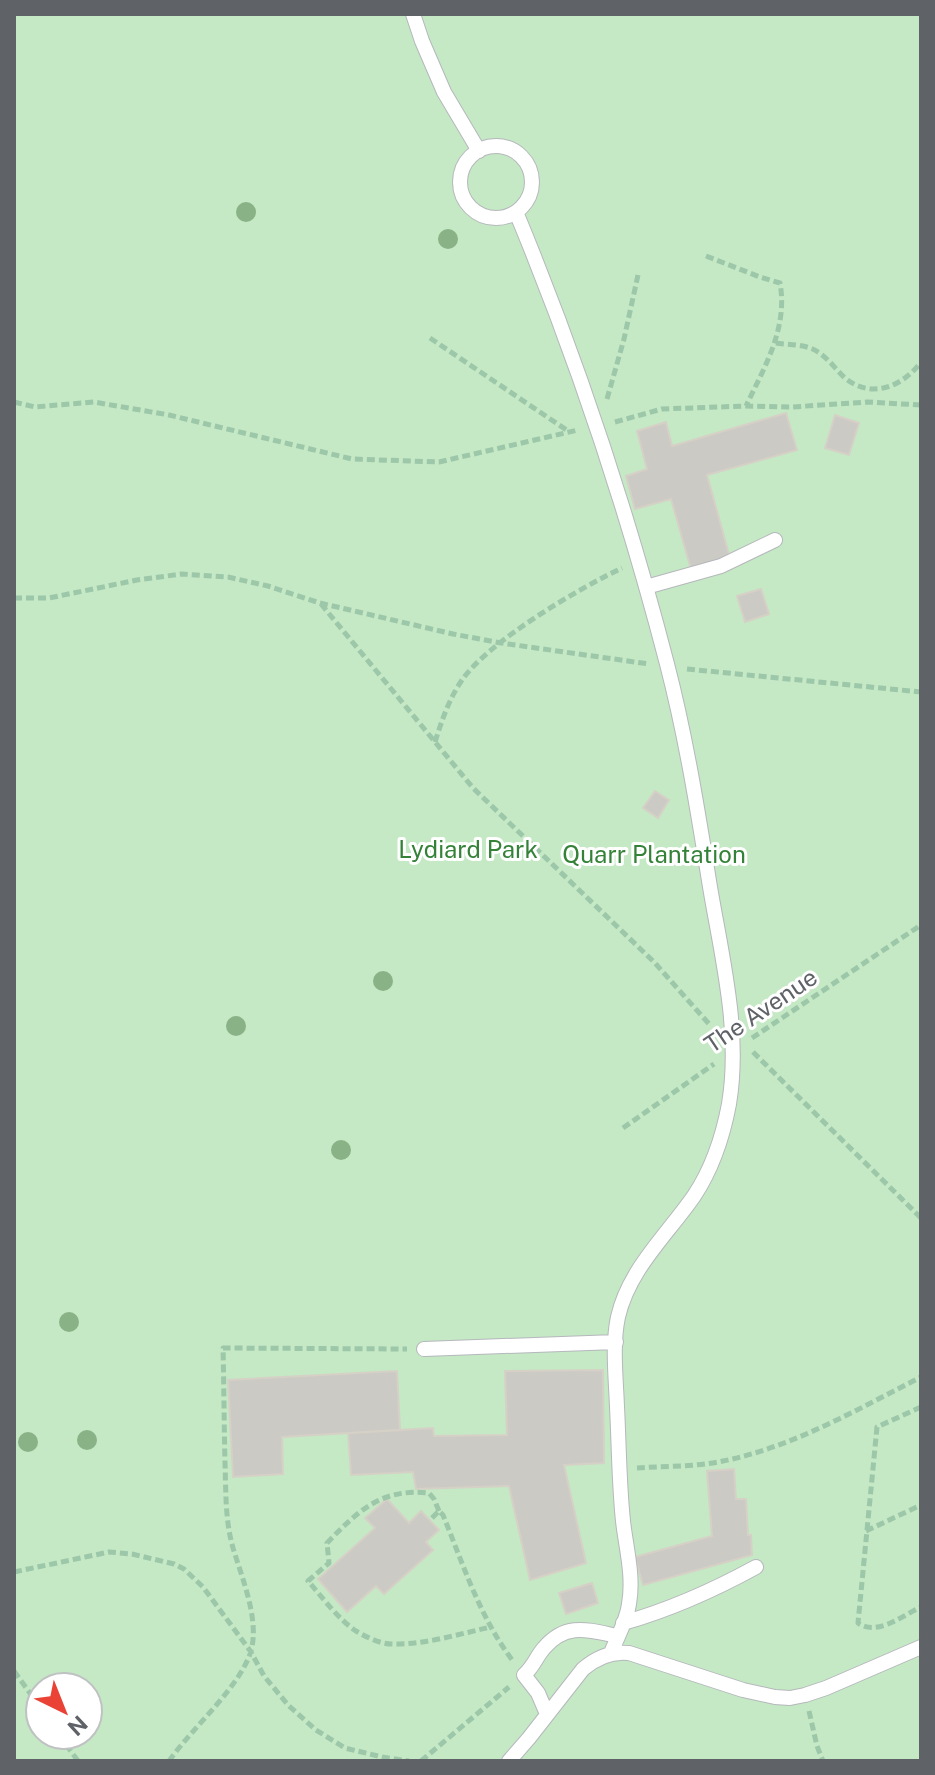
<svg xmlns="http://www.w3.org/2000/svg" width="935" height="1775" viewBox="0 0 935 1775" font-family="'Public Sans',sans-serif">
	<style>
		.green { fill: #c5e8c5; fill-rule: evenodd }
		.building { fill: #cccac5; stroke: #d6d1c6; stroke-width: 2 }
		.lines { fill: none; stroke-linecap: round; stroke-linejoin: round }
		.service-casing { stroke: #b5b8bc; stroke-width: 16 }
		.path { stroke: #9cc7a9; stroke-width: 5; stroke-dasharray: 8 4; stroke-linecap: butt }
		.service { stroke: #fff; stroke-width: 14 }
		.tree { fill: #89b387 }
		.labels { text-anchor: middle; stroke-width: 6; stroke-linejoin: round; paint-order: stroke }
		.park-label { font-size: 24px; fill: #348238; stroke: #fff }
		.street-label { font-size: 24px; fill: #5f6368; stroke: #fff }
	</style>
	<rect width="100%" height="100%" fill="#f1efe8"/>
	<path class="green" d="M14 14H921V1761H14ZM40 1687H88V1735H40Z"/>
	<path class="building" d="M786 413 797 450 707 475 730 558 691 569 671 499 635 509 626 476 647 469 637 431 666 422 672 446Z
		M835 415 859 423 849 455 825 448Z
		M761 589 769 614 745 622 737 596Z
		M655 791 669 800 658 818 643 808Z
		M603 1370 604 1463 564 1465 586 1563 530 1580 509 1486 416 1489 413 1472 351 1475 348 1433 433 1428 434 1436 507 1435 505 1371Z
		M397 1371 400 1430 282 1437 283 1474 233 1477 228 1380Z
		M734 1469 736 1499H746L748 1535H751L752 1555 643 1585 635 1557 712 1536 707 1471Z
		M387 1499 409 1523 421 1511 439 1530 426 1542 433 1550 384 1594 376 1586 347 1612 318 1579 375 1528 365 1518Z
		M592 1583 598 1603 566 1614 559 1593Z"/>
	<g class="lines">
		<defs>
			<path id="service" d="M413 14 422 41 444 92 479 151
				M460 182a36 36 0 1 1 72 0a36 36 0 1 1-72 0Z
				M516 212C577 359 627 510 667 664 686 737 698 812 710 887 722 958 741 1032 729 1104 723 1136 712 1169 694 1196 667 1235 629 1269 618 1317 612 1345 616 1379 617 1407 619 1445 619 1483 623 1521 626 1548 634 1576 629 1604 627 1621 617 1637 611 1653
				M646 587 721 566 775 540
				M424 1349 616 1342
				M623 1623C669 1610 714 1590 756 1567
				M547 1714 538 1693 524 1675C534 1666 536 1657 544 1648 566 1622 588 1630 617 1636
				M509 1761 529 1738 583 1669C597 1657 611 1651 629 1653L743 1690 775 1697 790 1698 805 1695 826 1688 921 1647"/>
		</defs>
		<use href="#service" class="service-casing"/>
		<path class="path" d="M706 256 760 277 780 283C788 328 765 366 746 406
			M430 338 568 431
			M776 343C789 345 807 344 818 352 829 359 836 370 845 378 872 400 903 386 921 362
			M607 399 624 339 638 275
			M14 402 35 407 94 402 169 415 352 459 439 462 578 430
			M615 422 662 409 746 406 792 407 867 402 921 405
			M14 598H49L137 580 182 574 228 577 268 586 320 603 453 634 501 643 649 664
			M321 604 473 788 654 962 710 1025
			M687 669 921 692
			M435 742C442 720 449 699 462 680 489 641 578 589 622 568
			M752 1038 921 925
			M753 1052 921 1218
			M623 1128 714 1064
			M921 1407 877 1427 858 1623C877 1637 903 1615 921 1607
			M637 1468C665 1466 695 1467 723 1461 793 1447 858 1409 921 1377
			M439 1511 434 1499 429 1493C381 1488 358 1511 327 1543L329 1563 308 1581C323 1598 338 1619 356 1631 366 1637 380 1644 392 1644 424 1645 459 1634 491 1627
			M432 1518 439 1511 443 1515C463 1564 480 1618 513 1661
			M866 1531 921 1505
			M14 1572 109 1552 132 1554 174 1564 184 1569 203 1587 251 1652 264 1676 288 1705 316 1730 345 1748 382 1757 409 1761
			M14 1671 40 1707
			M809 1711 817 1746 823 1761
			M59 1735 78 1761
			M169 1761C192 1728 237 1690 250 1654 261 1623 242 1578 233 1548 225 1520 226 1492 225 1463 224 1425 224 1386 223 1348L407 1349
			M421 1761 509 1687"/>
		<use href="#service" class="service"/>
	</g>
	<g class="tree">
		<circle cx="246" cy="212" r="10"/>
		<circle cx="448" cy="239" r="10"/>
		<circle cx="383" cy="981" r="10"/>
		<circle cx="236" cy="1026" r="10"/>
		<circle cx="341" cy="1150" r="10"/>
		<circle cx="69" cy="1322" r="10"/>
		<circle cx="87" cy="1440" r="10"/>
		<circle cx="28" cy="1442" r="10"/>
	</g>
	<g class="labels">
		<g class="park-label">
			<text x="468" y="858">Lydiard Park</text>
			<text x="654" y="863">Quarr Plantation</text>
		</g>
		<g class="street-label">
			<text transform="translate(761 1011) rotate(-34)" y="8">The Avenue</text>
		</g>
	</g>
	<rect width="935" height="1775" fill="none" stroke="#5f6368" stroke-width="32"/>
	<g transform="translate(64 1711) rotate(137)"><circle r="38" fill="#ffffff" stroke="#bfc1c3" stroke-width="2"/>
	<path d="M0-6L14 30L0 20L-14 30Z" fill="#ea4335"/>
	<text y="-12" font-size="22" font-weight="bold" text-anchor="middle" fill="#5f6368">N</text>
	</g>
</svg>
